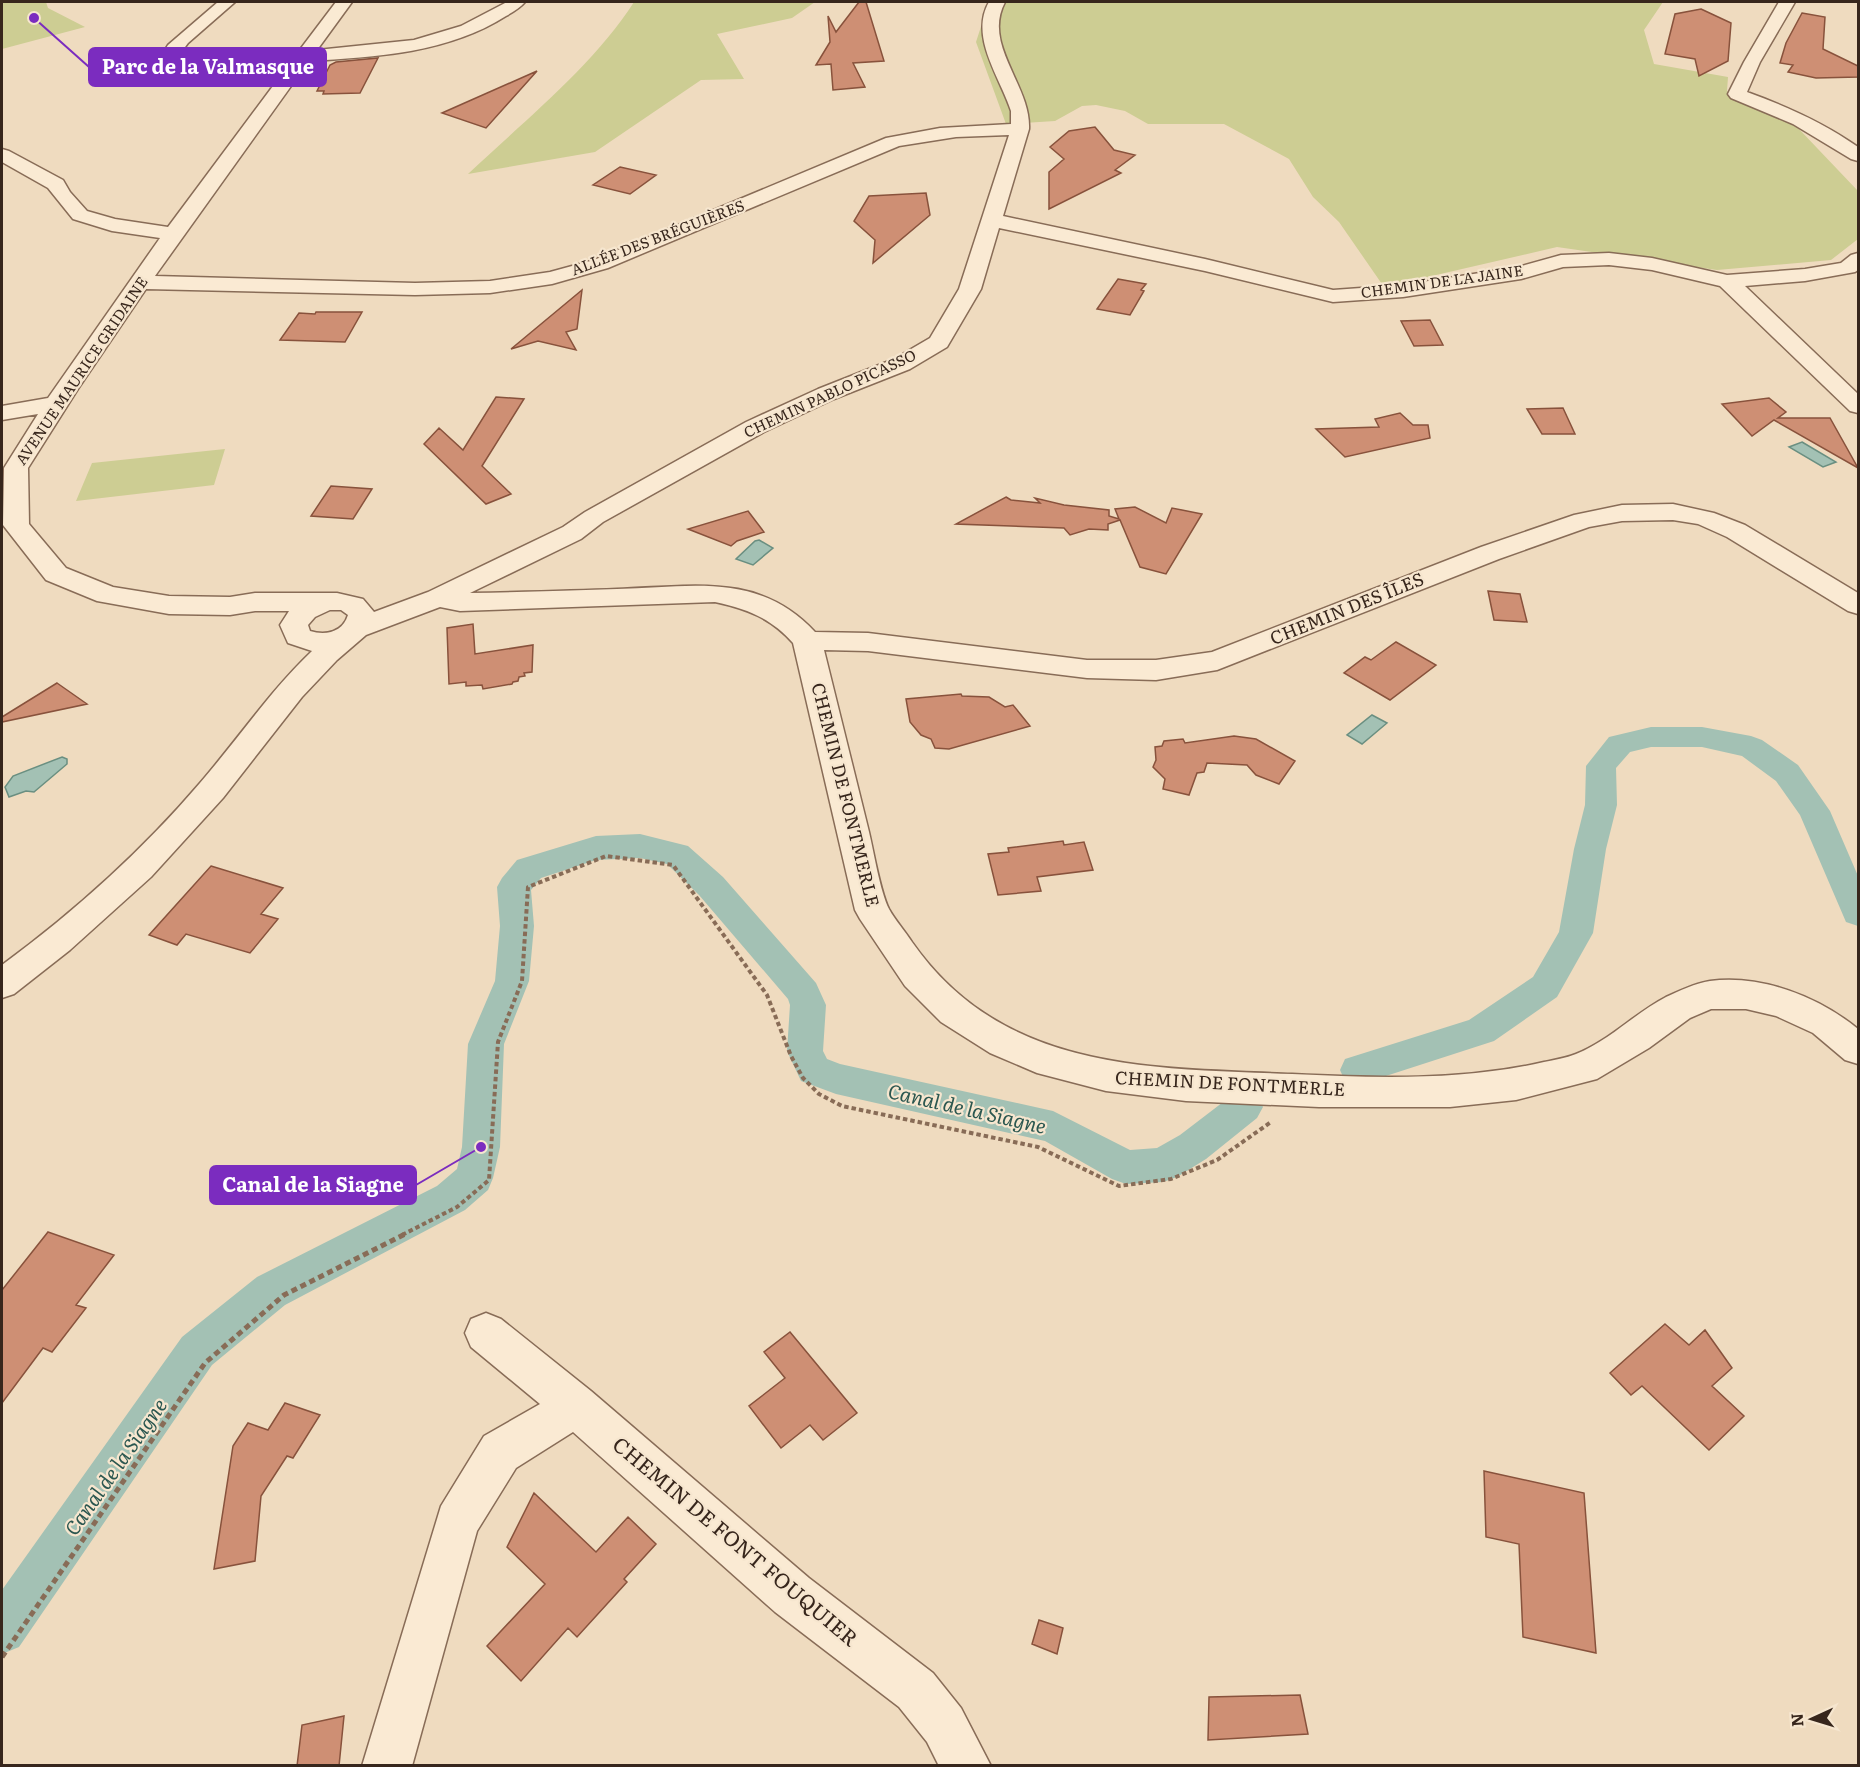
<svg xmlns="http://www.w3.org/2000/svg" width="1860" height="1767" viewBox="0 0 1860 1767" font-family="Literata,serif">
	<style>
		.green { fill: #cdcd93 }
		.water { fill: #a3c1b4; stroke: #6a8f81; stroke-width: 1.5 }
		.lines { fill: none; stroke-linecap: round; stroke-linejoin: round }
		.canal { fill: #a3c1b4; fill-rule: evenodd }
		.building { fill: #ce8f74; stroke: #88523c; stroke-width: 1.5 }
		.minor-casing { stroke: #886c57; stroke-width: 3 }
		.path-far1 { stroke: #886c57; stroke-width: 4; stroke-dasharray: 4.5 3; stroke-linecap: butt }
		.path { stroke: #886c57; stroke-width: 5; stroke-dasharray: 6 4; stroke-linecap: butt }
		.minor { fill: #faead3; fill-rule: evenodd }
		.labels { text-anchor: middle; stroke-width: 4.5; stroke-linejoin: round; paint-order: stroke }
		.far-street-label { font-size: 15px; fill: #37261c; stroke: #f6e6cf }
		.street-label { font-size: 18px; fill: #37261c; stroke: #f6e6cf }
		.water-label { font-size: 20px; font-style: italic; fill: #2b5750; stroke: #f6e6cf }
		.near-street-label { font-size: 21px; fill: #37261c; stroke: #f6e6cf }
		.leader { fill: none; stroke: #7b2cbf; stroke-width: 2 }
		.callout-dot { fill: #7b2cbf; stroke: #f6e6cf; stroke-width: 2 }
		.callout { fill: #7b2cbf; stroke: #7b2cbf; stroke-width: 2 }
		.callout-label { font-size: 20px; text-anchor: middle; font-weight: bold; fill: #fff }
	</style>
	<rect width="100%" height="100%" fill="#efdbbf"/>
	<path class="green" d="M2 2H46L48 8 85 27 2 49Z
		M634 2H815L792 18 717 34 744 79 701 80 595 152 468 174C524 121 593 66 634 2Z
		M989 2H1663L1644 30 1654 64 1728 77 1727 91 1732 96 1772 111 1798 128 1858 191V239L1831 260 1717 270 1557 247 1384 287 1339 222 1313 197 1289 159 1224 124H1148L1125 111 1096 105 1082 106 1055 121 1006 124 976 42Z
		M225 449 214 485 76 501 92 463Z"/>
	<path class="water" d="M1802 442 1836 462 1823 467 1789 447Z
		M759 540 773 548 753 565 736 559 755 541Z
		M1372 715 1387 723 1362 744 1347 735Z
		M62 757 67 759V764L34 792 26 791 9 797 5 787 13 776Z"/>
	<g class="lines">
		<path class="canal" d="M1651 727H1702L1751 736 1762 740 1798 765 1830 811 1858 876V926L1846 922 1800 815 1776 781 1742 756 1702 747H1651L1630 752 1616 768 1617 805 1606 849 1593 933 1557 997 1494 1041 1358 1085 1345 1081 1340 1070 1345 1059 1469 1020 1533 977 1559 932 1574 849 1585 805 1586 766 1609 737Z
			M640 834 688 846 723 877 816 983 826 1005 823 1051 827 1059 840 1064 1053 1111 1130 1150 1157 1148 1180 1135 1231 1096 1244 1091 1257 1096 1263 1107 1257 1118 1206 1159 1177 1177 1163 1182 1126 1184 1112 1179 1045 1141 836 1094 801 1081 787 1051 790 1005 788 999 699 895 667 864 640 858 596 860 541 878 531 890 534 926 529 981 504 1044 500 1147 493 1178 488 1190 465 1210 285 1305 212 1365 19 1647 2 1654V1590L182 1337 257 1277 437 1186 457 1169 462 1147 468 1044 495 981 500 926 497 887 502 878 517 860 596 836Z"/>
	</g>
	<path class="building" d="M859 2H866L884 61 853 63 865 87 833 90 831 64 816 65 830 42 828 16 836 32Z
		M1701 9 1731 23 1728 61 1699 76 1695 59 1665 54 1675 14Z
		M1802 13 1825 17 1823 49 1858 66V77L1816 78 1788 72 1793 65 1780 63 1786 43Z
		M378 58 360 93 323 94 324 91H317L330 65 336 62Z
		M537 71 486 128 442 113Z
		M1095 127 1114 150 1135 155 1115 170 1121 173 1049 209V172L1064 159 1050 147 1069 131Z
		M620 167 656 175 630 194 593 185Z
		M926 193 930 215 873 263 875 240 854 221 869 196Z
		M1118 279 1146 284 1141 290 1144 291 1130 315 1097 309Z
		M582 290 577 329 566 332 576 350 538 341 511 349Z
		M316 312H362L345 342 280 340 299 313 315 314Z
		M1430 320 1443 345 1414 346 1401 321Z
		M496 397 524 399 482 466 511 494 486 504 424 444 439 428 463 450Z
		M1769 398 1786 412 1778 418H1830L1858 468 1774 420 1752 436 1722 404Z
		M1563 408 1575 434H1542L1527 409Z
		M1400 413 1413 425H1428L1430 438 1345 457 1316 429 1379 427 1375 419Z
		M331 486 345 487 372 489 353 519 311 516Z
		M1006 497 1011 500 1040 503 1035 498 1064 505 1109 510V516L1119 519 1115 509 1135 507 1166 523 1172 508 1202 514 1166 574 1140 567 1120 520 1108 524V530L1089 529 1070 535 1064 528 956 524Z
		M748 511 764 532 737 541 731 546 688 529Z
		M1488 591 1520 594 1527 622 1494 620Z
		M473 624 475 654 533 645 532 672 524 673 525 676 519 677 518 681 513 682 512 684 483 689 482 685 466 686V682L449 684 447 628Z
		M1396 642 1436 665 1390 700 1344 673 1365 657 1371 660Z
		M57 683 87 704 2 722V717Z
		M961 694 962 696 989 697 1005 707 1013 705 1030 726 949 749 935 748 931 739 921 735 910 722 906 699Z
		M1234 736 1256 739 1295 761 1279 784 1256 775 1247 765 1207 763 1204 772 1197 773 1189 795 1163 789 1165 779 1153 767 1156 760 1155 747 1162 746 1164 741 1183 739 1185 743Z
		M1063 841 1064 845 1084 842 1093 870 1037 877 1041 891 998 895 988 854 1009 852 1008 848Z
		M211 866 283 888 261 914 278 919 250 953 186 934 177 945 149 935Z
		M48 1232 114 1255 76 1305 86 1308 52 1352 43 1348 2 1403V1290Z
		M1665 1324 1689 1345 1705 1330 1732 1368 1712 1386 1744 1416 1709 1450 1642 1386 1631 1395 1610 1373Z
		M790 1332 857 1413 823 1440 810 1425 781 1448 749 1406 785 1378 764 1352Z
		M285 1403 320 1415 293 1458 287 1456 261 1496 255 1561 214 1569 233 1446 248 1423 268 1430Z
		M1484 1471 1584 1493 1596 1653 1523 1637 1519 1544 1486 1537Z
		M534 1493 596 1552 628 1517 656 1544 624 1579 627 1582 577 1637 568 1628 521 1681 487 1646 545 1584 507 1547Z
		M1039 1620 1063 1628 1057 1654 1032 1644Z
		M1300 1695 1308 1734 1208 1740 1209 1697Z
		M344 1716 339 1766H297L302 1725Z"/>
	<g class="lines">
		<defs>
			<path id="minor" d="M218 2H235L188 43 174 62 280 76 336 2H352L317 50 414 40 461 26 507 2H525C520 8 513 12 506 16 448 53 376 57 309 61L155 276 415 283 490 281 550 272 594 260 886 138 940 128 1011 124V111C1000 77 969 37 989 2H1005C982 45 1031 85 1029 129L1003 216 1205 259 1333 290 1403 285 1518 267 1561 255 1609 253 1652 258 1727 275 1805 269 1841 263 1851 255 1858 253V270L1855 272 1805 281 1745 286 1858 394V413L1850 411 1720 286 1652 270 1609 265 1563 267 1521 279 1403 297 1333 302 1205 271 999 228 981 289 947 347 910 369 834 399 764 432 603 522 581 539 470 593C519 592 568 591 617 589 690 587 759 571 815 632L868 633 1087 660H1156L1212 652 1481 547 1574 515 1622 505 1673 504 1714 513 1745 525 1858 593V614L1848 611 1727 537 1698 524 1673 520 1622 521 1589 527 1499 559 1217 670 1156 680 1087 678 868 651 824 650C839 711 854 771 869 832 874 853 880 891 889 909 895 920 905 931 912 942 1003 1072 1149 1068 1292 1074 1375 1078 1462 1081 1544 1062 1554 1060 1566 1058 1576 1054 1609 1041 1635 1013 1666 997 1679 991 1696 983 1710 981 1761 974 1819 997 1858 1029V1064L1845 1060 1813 1033 1776 1016 1746 1009H1711L1690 1018 1649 1048 1597 1079 1516 1100 1450 1107H1319L1186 1101 1106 1091 1037 1073 990 1053 941 1022 905 986 860 919 855 910 793 643C771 618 747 609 715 602L460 611 440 607 366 635 337 660 302 697 223 798 151 877 70 950 14 994 2 998V965C74 912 141 852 200 783 238 739 270 691 312 651L288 643 280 625 289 611H255L230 615 169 614 97 601 46 580 3 525 4 468 38 414 2 420V406L48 398 160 238 112 231 73 219 48 188 2 162V149L9 151 63 180 70 192 87 211 115 219 168 227 273 86 173 74 167 73 156 64 168 45ZM1009 135 959 289 930 338 894 359 818 389 746 422 585 512 563 527 428 592 374 612 363 599 337 593H255L230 597 169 596 113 587 66 568 29 524 28 468 78 389 146 289 415 295 490 293 552 284 608 268 899 146 956 137ZM330 610H341L348 615C343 632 326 636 310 631L308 625 315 617Z
				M1779 2H1795L1760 62 1747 92C1786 106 1824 123 1858 147V161L1851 159 1793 124 1731 98 1728 94 1744 62Z
				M486 1313 501 1319 591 1391 809 1578 933 1673 961 1708 991 1766H939L927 1742 899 1707 775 1612 573 1432 516 1468 477 1531 412 1766H362L441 1506 484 1436 540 1404 471 1347 465 1333 471 1319Z"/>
		</defs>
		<use href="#minor" class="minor-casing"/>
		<path class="path-far1" d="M402 1235 457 1207 489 1180 498 1042 522 981 528 887 606 856 673 865 767 995 791 1056 803 1078 819 1094 842 1106 1038 1147 1119 1186 1171 1179 1217 1160 1271 1122"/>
		<path class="path" d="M2 1657 205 1363 284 1295 405 1234"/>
		<use href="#minor" class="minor"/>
	</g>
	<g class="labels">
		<g class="far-street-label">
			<text transform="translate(658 238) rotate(-21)" y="5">ALLÉE DES BRÉGUIÈRES</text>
			<text transform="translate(1442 282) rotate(-8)" y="5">CHEMIN DE LA JAINE</text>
			<text transform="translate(82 371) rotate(-56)" y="5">AVENUE MAURICE GRIDAINE</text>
			<text transform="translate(830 394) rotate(-25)" y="5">CHEMIN PABLO PICASSO</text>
		</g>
		<g class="street-label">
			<text transform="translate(1347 609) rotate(-22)" y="6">CHEMIN DES ÎLES</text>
			<text transform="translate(845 795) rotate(76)" y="6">CHEMIN DE FONTMERLE</text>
			<text transform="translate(1230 1084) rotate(3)" y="6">CHEMIN DE FONTMERLE</text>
		</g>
		<g class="water-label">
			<text transform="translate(967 1109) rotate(13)" y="7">Canal de la Siagne</text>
			<text transform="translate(116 1467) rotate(-55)" y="7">Canal de la Siagne</text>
		</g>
		<g class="near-street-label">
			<text transform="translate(735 1542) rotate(40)" y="7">CHEMIN DE FONT FOUQUIER</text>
		</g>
	</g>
	<path class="leader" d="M34 18L89 67M481 1147L416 1185"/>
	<g class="callout-dot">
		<circle cx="34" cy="18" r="6"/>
		<circle cx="481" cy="1147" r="6"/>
	</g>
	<g class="callout">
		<rect x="89" y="48" width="237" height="38" rx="6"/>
		<rect x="210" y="1166" width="206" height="38" rx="6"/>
	</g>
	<g class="callout-label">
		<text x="208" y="74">Parc de la Valmasque</text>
		<text x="313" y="1192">Canal de la Siagne</text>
	</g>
	<rect width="1860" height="1767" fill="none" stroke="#37261c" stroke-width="6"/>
	<g transform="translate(1812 1719) rotate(266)" stroke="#f6e6cf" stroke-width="4.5" paint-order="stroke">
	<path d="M0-4.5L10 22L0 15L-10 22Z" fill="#37261c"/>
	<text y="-9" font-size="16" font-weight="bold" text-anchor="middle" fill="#37261c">N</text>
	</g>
</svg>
